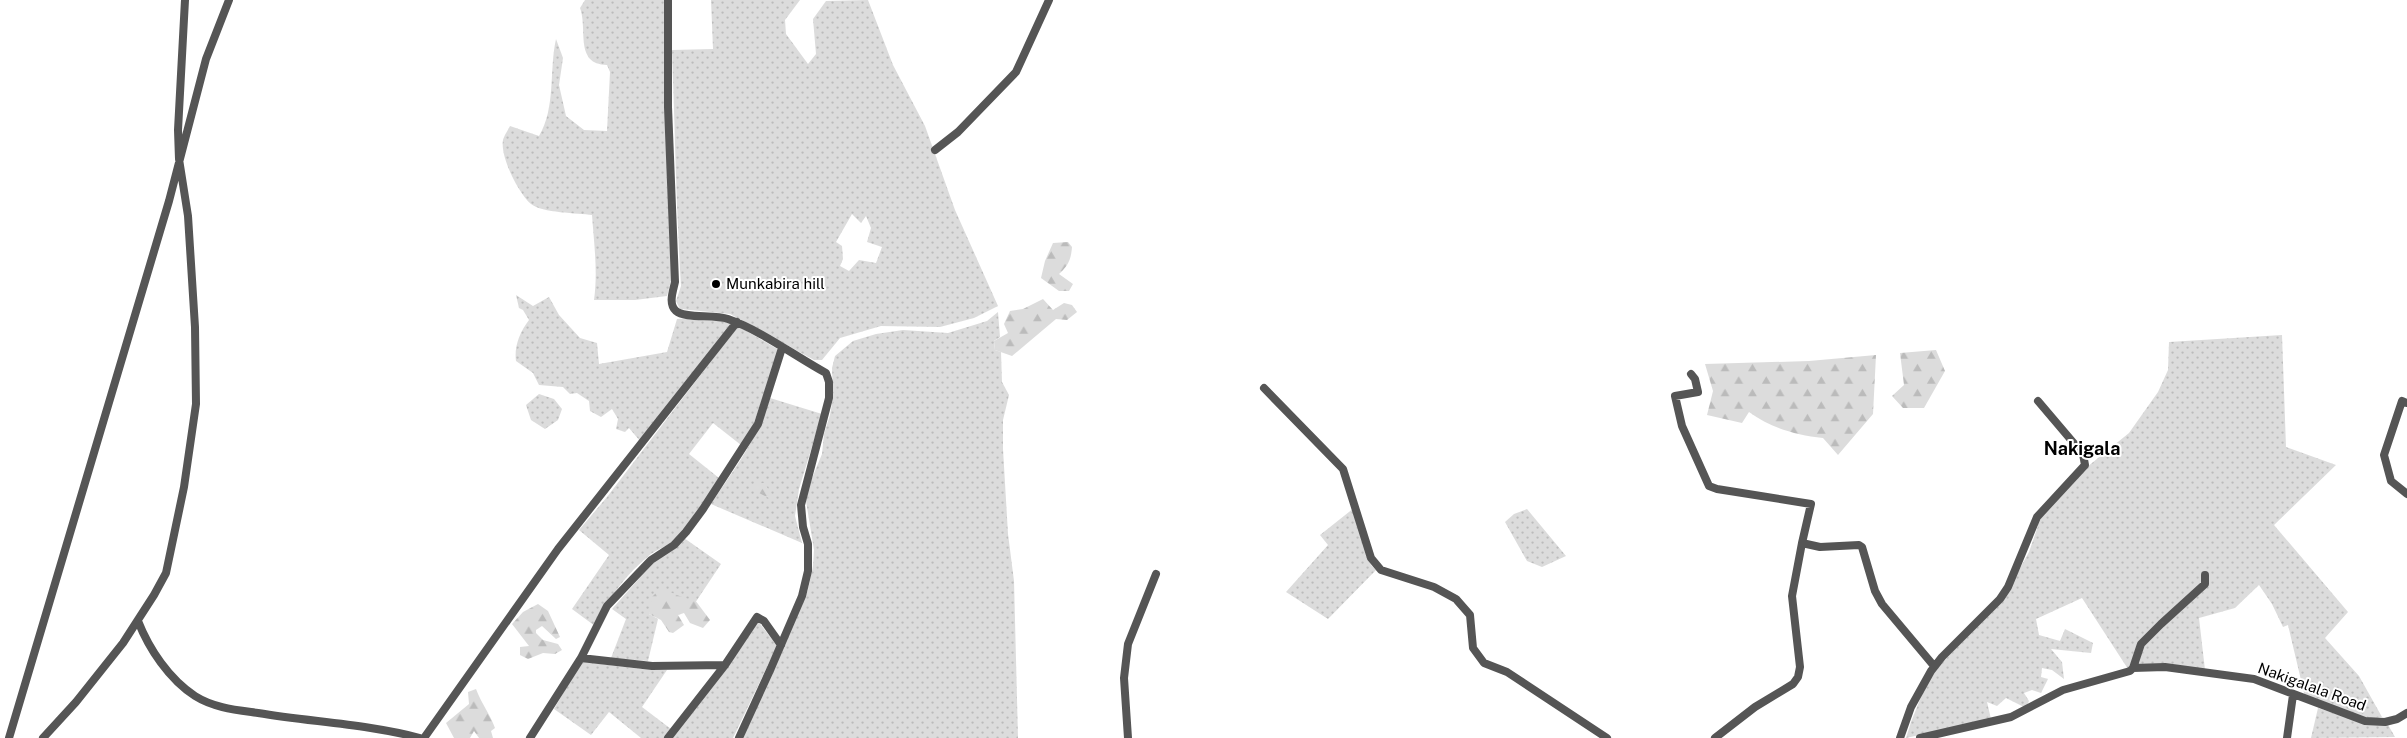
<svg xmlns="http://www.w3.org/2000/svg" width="2407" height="738" viewBox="0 0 2407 738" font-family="'Public Sans',sans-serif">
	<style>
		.grass { fill: url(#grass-dots); fill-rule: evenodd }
		.forest { fill: url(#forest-firs) }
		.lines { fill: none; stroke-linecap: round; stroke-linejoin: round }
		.minor { stroke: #555; stroke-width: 8 }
		.poi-dot { fill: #000; stroke: #fff; stroke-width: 2 }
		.labels { text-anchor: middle; stroke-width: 4; stroke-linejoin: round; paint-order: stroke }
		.poi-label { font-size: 15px; fill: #000; stroke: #fff; text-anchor: start }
		.street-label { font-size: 15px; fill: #000; stroke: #fff }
		.quarter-label { font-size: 18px; font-weight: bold; fill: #000; stroke: #fff }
	</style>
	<defs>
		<pattern id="grass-dots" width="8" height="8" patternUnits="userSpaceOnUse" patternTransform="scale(1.25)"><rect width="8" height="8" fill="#dcdcdc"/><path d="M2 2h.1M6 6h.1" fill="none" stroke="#bbb" stroke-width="1.8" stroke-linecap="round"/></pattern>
		<pattern id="forest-firs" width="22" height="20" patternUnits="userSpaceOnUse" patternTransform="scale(1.25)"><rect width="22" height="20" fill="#dcdcdc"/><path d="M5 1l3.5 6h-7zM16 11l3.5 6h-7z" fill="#bbb"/></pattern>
	</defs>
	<rect width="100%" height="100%" fill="#fff"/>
	<path class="grass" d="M585 0H666L672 277 667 296 635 300H594C598 272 594 243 592 215 578 213 542 213 531 204 518 193 500 156 503 140 504 136 508 130 510 126L539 136C556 108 549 70 556 39L563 58 559 85 566 116 584 130 607 131 610 72 607 65C574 64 588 29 580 8Z
		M711 0H800L785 20 786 34 808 64 816 54 813 19 826 1 868 0 893 65 925 126 955 210 998 306 974 318 940 327 881 326 840 338 822 360H814L730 314 680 309 676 301 681 286C676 207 675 129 672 50L713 49ZM852 214 861 223 866 216 871 228 867 242 882 247 876 263 859 260 849 271 840 266 843 259 842 246 836 242Z
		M516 295 533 306 549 297 559 315 580 338 597 343 599 364 667 352 677 319 702 317 733 323 640 441 629 428 625 432 616 429 618 419 612 409 601 417 590 411 589 401 577 393 570 394 563 387 539 385 533 373 516 361C514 346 520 332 529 320L523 310 519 308Z
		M998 312 1000 337 994 341 995 350 1001 352 1002 382 1009 395 1003 420V449L1008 534 1014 581 1018 738H743L808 590 813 566 814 550 806 501 808 488 822 454 824 434 830 415 833 398 832 368 835 356 853 341 876 334 903 330 948 333 987 321Z
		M738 326 779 350 753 426 741 445 713 423 689 454 719 478C706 499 693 523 674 540 668 546 658 549 651 554 627 573 608 598 595 626L572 609 609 555 579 530 607 497Z
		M2282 335 2286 447 2336 465 2274 525 2348 612 2325 638 2359 676 2382 717 2367 719 2305 697 2288 625 2283 627 2272 604 2259 585 2235 608 2199 618 2205 670 2128 669 2082 598 2036 619 2039 635 2060 641 2065 629 2093 643 2091 653 2051 649 2062 662 2064 679 2052 670 2042 668 2041 677 2048 679 2041 693 2032 690 2024 693 2029 701 2026 708 2006 698 1997 706 1987 702 1991 719 1906 738 1911 722 1929 677 2004 597 2029 552 2038 526 2036 522 2087 467 2129 433 2158 392 2168 370 2169 342Z
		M539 394 554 399 562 409 558 420 545 429 531 420 526 405Z
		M770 398 822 414 799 489 795 516 802 543 711 504C734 470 758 438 770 398Z
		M1354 508 1371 565 1376 570 1328 619 1286 592 1328 545 1320 535Z
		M1527 509 1566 556 1542 567 1527 561 1505 522 1514 514Z
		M684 538 721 564 693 606 660 590 649 614 658 619 648 661 611 658 626 619 612 609 653 563Z
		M758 621 777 646 733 738H673L726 670Z
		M585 662 641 669 667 670 642 707 671 729 664 738H641L609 712 591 735 554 709 580 664Z
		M2318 708 2370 725 2387 723 2395 737 2311 738Z"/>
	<path class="forest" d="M1068 242 1072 247C1071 260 1068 266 1059 274L1073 284 1069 291H1059L1041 278 1045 261 1053 243Z
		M1043 299 1053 310 1064 303 1072 305 1077 312 1067 320 1056 319 1012 356 995 350 994 341 1008 333 1004 324 1010 311 1023 309Z
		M1936 350 1945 371 1924 408H1903L1892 396 1904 385 1900 353Z
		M1876 355 1873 414 1838 455 1823 438C1795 435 1771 428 1749 412L1742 423 1707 415 1713 391 1705 364 1809 361Z
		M764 483 771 493 769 498 753 490 754 484Z
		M660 589C673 592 682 599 695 600L710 620 703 628 690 623 684 613 678 615 684 625 673 633 669 632 661 620 649 614 652 597Z
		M538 604 548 611 560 637 556 639 542 626 536 630V633L543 640 558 644 562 650 555 654 543 653 528 659 520 655V647L529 646 512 624 523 612Z
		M476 689C481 703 490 714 495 728L491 731 493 738H479L474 731 470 738H454L446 723 469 704 468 692Z"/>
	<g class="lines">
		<path class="minor" d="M668 0V107L675 282C673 291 668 304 676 311 685 319 714 314 728 319 760 330 795 356 826 373L829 382V398L801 505 803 527 808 544V571L802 596 771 668 739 738
			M935 150 958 132 1016 72 1049 0
			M1691 374 1695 379 1698 392 1675 396 1682 426 1709 486 1717 489 1811 504 1802 543 1820 547 1859 545 1862 547 1875 591 1882 604 1934 666
			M1264 388 1343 469 1371 558 1381 570 1434 587 1456 599 1470 615 1473 648 1484 663 1507 672 1607 738
			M2407 403 2402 401 2384 455 2391 481 2407 494
			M138 621C149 649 169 679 195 696 214 708 237 710 258 713 312 722 367 724 420 738
			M581 658 652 666 725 665
			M2133 668 2141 644 2161 624 2205 584V575
			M9 738 169 201 206 59 229 0
			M43 738 76 702 123 643 154 595 166 573 184 487 196 404 195 327 188 216 179 159 178 130 185 0
			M424 738 558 549 737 322
			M530 738 581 658 607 606 651 560 674 545 686 532 703 509 758 424 782 348
			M668 738 725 665 757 617 764 621 781 645
			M1128 738 1124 678 1128 644 1156 574
			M1715 738 1755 707 1793 684 1798 677 1800 667 1792 596 1802 543
			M1900 738 1911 707 1931 671 1942 657 2000 599 2008 587 2037 517 2085 465 2083 454 2038 401
			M1920 738 2011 717 2063 690 2130 671 2133 668 2165 667 2254 679 2365 721 2385 722 2397 719 2407 713
			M2287 738 2293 695"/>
	</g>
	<circle class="poi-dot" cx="716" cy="284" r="5"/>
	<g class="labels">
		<g class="poi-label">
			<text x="726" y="289">Munkabira hill</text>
		</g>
		<g class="street-label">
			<text transform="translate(2312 687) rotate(20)" y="5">Nakigalala Road</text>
		</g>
		<g class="quarter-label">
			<text x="2082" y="455">Nakigala</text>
		</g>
	</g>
</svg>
